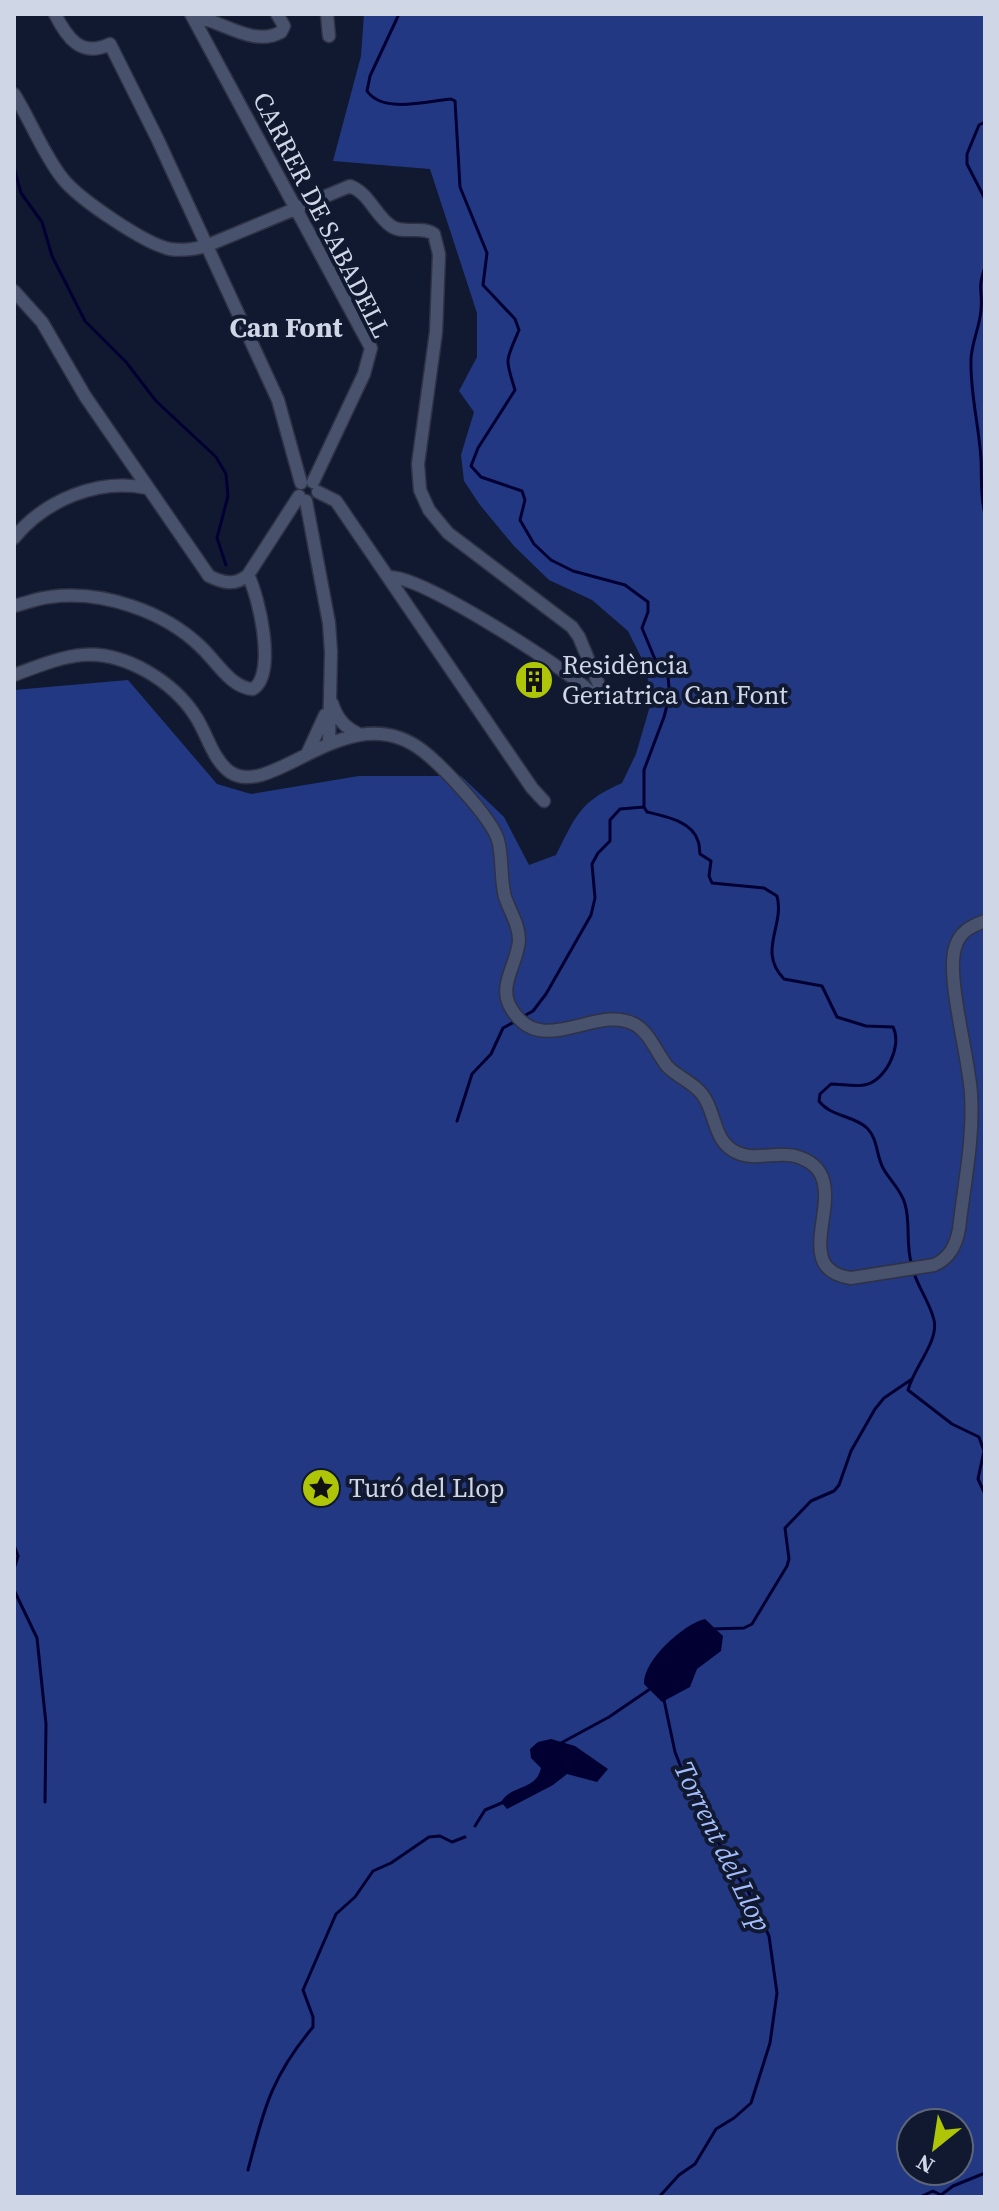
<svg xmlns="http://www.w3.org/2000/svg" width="999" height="2211" viewBox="0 0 999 2211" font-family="'Source Serif 4',serif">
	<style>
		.forest { fill: #233882; fill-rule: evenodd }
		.water { fill: #020032 }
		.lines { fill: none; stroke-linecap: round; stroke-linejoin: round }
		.stream { stroke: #020032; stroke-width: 3 }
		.minor-casing { stroke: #2f3244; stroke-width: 15 }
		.minor { stroke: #48526d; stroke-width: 12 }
		.labels { text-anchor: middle; stroke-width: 8; stroke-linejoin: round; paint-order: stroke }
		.street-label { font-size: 26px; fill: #cfd6e5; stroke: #111930 }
		.poi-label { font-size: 26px; fill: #cfd6e5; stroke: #111930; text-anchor: start }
		.neighbourhood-label { font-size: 28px; font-weight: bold; fill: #cfd6e5; stroke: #111930 }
		.water-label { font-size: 28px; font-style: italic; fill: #a4bdfc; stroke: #111930 }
	</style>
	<rect width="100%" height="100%" fill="#111930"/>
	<path class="forest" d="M364 14H985V2197H14V690L128 680 217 784 251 794 359 776H461L504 817 529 865 556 855C576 816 579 802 622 783L636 754 650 706 647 669 628 631 592 600 549 580 514 546 480 505 464 481 461 455 474 412 459 391 477 357V313L430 169 333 161 361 56ZM911 2123H959V2171H911Z"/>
	<path class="water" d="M705 1619 723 1636 721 1651 697 1669 690 1687 662 1702 644 1684C643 1661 683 1624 705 1619Z
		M551 1739 575 1746 608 1769 597 1782 567 1774 553 1785 507 1809 501 1802C512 1784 536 1791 541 1768L531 1758 530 1749 538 1742Z"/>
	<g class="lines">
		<path class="stream" d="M399 14 370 76 367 91C383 114 428 101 451 99L455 101 460 187 487 253 483 285 515 319 519 330C505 363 505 357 515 390L478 448 471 466 481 477 522 491 525 500 520 520 534 544 551 560 573 571 625 585 648 602V612L642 628 654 657 668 677 669 687V698L664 717 644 770V807L620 809 610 820V841L598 853 592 864 595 898 591 915 546 994 533 1011 522 1017
			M985 122 979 125 967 154V164L985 199
			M14 167 21 193 42 222 52 256 85 321 126 362 156 401 216 457 226 474 228 496 217 538 226 565
			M985 267C977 289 983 291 981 310 980 326 972 341 971 359 970 394 979 425 981 459 982 478 980 496 985 514
			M644 807 647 812C664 816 692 821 698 841 700 845 699 850 700 854L711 861 709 876 712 883 764 888 777 896C785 926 757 951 784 979L822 986 837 1017 866 1026 893 1027C903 1046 885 1082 864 1085 853 1087 842 1084 831 1084L820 1094 819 1101C831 1117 853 1115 867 1128 878 1139 876 1155 883 1168 890 1181 901 1189 905 1204 911 1224 905 1244 912 1266
			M457 1121 472 1074 491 1054 503 1028 516 1021
			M914 1273C919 1289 930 1303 934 1320 939 1341 914 1367 908 1390L952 1424 979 1437 984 1451 978 1479 985 1494
			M985 1544V1559
			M14 1545 18 1556 14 1569
			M14 1590 37 1638 46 1724 45 1802
			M712 1629 744 1628 752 1624 787 1566 789 1559 785 1528 811 1501 834 1491 839 1485 851 1451 875 1409 884 1398 912 1379
			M561 1743 609 1717 650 1689
			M475 1826 485 1810 504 1802
			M248 2170C264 2109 271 2077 313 2027V2017L303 1990 336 1914 355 1897 373 1871 391 1863 429 1837 440 1836 452 1842 465 1837
			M659 2197 679 2175 695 2164 716 2129 734 2118 751 2103 770 2043 777 1993 769 1936 748 1891 735 1873 689 1788 675 1752 664 1700
			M920 2197 933 2191 941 2195 953 2186 985 2173"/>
		<defs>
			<path id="minor" d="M55 14C67 38 81 58 110 44L158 140 278 400 301 483
				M191 14 371 348 364 374 313 482
				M327 14 329 36
				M192 16C220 19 253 48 281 32L284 26 277 14
				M14 94C31 121 43 154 63 179 79 199 145 244 170 249 182 251 195 249 206 246L350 186C369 193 375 215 391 226 404 235 421 225 434 234L439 254 436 332 418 464 420 490 429 510 448 533 572 627 579 637 604 697 598 699C592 694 586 688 580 683 549 660 420 574 388 577
				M14 291 42 322 85 396 209 576C223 583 235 586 248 575L299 496
				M318 492 336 501 532 788 544 801
				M306 501 329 623 331 652 329 743
				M14 538C45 500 98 478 147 488
				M14 606C26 603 38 598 50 597 102 590 164 611 201 647 216 661 231 688 253 689 277 674 259 597 248 575
				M14 675C36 667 59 657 82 655 125 651 174 682 196 717 207 734 213 760 230 772 273 801 349 693 423 751 442 766 491 817 498 840 503 858 500 878 505 897 510 912 519 924 519 940 518 963 497 986 511 1008 541 1061 597 1002 636 1025 651 1035 656 1052 667 1066 677 1077 693 1082 702 1094 717 1113 712 1142 738 1153 756 1161 777 1151 795 1156 866 1175 779 1268 851 1278L934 1265C950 1258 956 1245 959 1229 964 1185 974 1138 971 1094 969 1057 946 978 955 948 959 932 971 926 985 921
				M332 703C337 718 344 727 357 733
				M308 752 325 715"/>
		</defs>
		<use href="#minor" class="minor-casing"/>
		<use href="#minor" class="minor"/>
	</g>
	<defs>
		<symbol id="building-disc" viewBox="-11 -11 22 22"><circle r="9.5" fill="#afc507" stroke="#111930"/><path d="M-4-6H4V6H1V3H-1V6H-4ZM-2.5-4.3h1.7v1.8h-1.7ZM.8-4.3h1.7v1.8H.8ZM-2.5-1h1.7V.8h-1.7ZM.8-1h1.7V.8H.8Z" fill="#111"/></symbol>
		<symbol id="sight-disc" viewBox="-11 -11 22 22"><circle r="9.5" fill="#afc507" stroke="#111930"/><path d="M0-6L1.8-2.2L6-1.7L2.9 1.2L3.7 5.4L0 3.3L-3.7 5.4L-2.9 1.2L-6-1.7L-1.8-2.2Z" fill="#111"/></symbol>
	</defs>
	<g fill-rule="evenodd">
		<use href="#building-disc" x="512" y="658" width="44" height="44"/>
		<use href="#sight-disc" x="299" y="1466" width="44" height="44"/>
	</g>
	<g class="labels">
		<g class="street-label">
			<text transform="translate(322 215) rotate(63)" y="9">CARRER DE SABADELL</text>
		</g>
		<g class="poi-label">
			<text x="562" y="674">Residència<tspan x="562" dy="30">Geriatrica Can Font</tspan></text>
			<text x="349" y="1497">Turó del Llop</text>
		</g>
		<g class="neighbourhood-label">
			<text x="286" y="337">Can Font</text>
		</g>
		<g class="water-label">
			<text transform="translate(723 1846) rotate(64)" y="10">Torrent del Llop</text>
		</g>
	</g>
	<rect width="999" height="2211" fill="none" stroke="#cfd6e5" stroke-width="32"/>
	<g transform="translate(935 2147) rotate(210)"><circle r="38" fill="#111930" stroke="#5d6578" stroke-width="2"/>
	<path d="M0-6L14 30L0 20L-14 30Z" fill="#afc507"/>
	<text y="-12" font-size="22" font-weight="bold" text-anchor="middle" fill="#cfd6e5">N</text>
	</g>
</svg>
